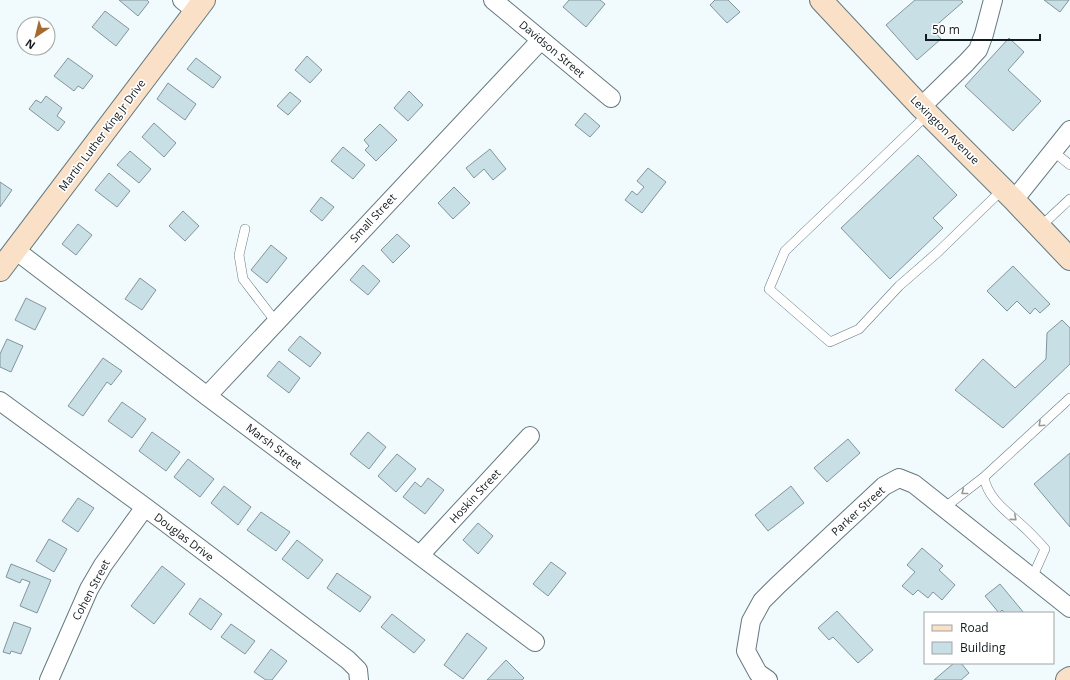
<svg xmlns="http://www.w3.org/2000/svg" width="1070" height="680" viewBox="0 0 1070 680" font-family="'Open Sans',sans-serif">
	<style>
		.building { fill: #c9dfe6; stroke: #81959c }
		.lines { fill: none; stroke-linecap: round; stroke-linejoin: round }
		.lane-casing { stroke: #65797f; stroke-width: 10 }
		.street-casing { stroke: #65797f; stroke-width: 20 }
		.secondary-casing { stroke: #65797f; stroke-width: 24 }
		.lane { stroke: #fff; stroke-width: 9 }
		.street { stroke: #fff; stroke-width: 18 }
		.secondary { stroke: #f9e0c6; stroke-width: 22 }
		.oneway { stroke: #949899 }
		.labels { text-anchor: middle; stroke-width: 3.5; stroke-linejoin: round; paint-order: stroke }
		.street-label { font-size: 11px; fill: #121a1d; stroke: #fff }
	</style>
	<rect width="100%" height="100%" fill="#f1fafd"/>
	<path class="building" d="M119 0H147L149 2 138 16Z
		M569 0H600L605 4 586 27 563 7Z
		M715 0H728L740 12 727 23 710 5Z
		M915 0H961L963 2 932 29 941 39 917 60 886 25Z
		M1044 0H1069L1060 12Z
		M105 11 129 29 116 46 92 27Z
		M1009 38 1024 52 1008 70 1041 101 1013 131 965 86Z
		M307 56 322 70 310 83 295 70Z
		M68 58 93 76 83 89 78 86 74 91 54 76Z
		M196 58 221 77 213 88 187 69Z
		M168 83 196 104 185 120 157 99Z
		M409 91 423 105 408 121 394 108Z
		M290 92 301 101 288 115 277 106Z
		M46 96 62 108 57 116 65 122 58 131 29 109 36 100 41 103Z
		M585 113 600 126 590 137 575 125Z
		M154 123 176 143 164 157 142 137Z
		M380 124 397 140 376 161 365 150 369 146 364 140Z
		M343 147 365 165 353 179 331 161Z
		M490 149 506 169 493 180 484 169 474 178 466 168Z
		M130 151 151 169 139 183 117 165Z
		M918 155 957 195 933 218 943 228 890 279 841 228Z
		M648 168 666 182 642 213 625 200 632 191 637 195 644 187 637 181Z
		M109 173 130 191 117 207 95 190Z
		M0 182 12 190 0 207Z
		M454 187 470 203 453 219 438 203Z
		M321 197 334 207 322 221 310 211Z
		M183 211 199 226 185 241 169 226Z
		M78 224 92 235 76 255 62 244Z
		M397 234 410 246 393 263 381 250Z
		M271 245 287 258 267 283 251 270Z
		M363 265 380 281 368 295 350 280Z
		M1013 266 1050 304 1040 313 1035 308 1030 314 1017 301 1007 311 987 291Z
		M140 278 156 290 142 310 125 299Z
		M26 298 46 308 35 330 15 320Z
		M1062 320 1070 328V364L1003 428 955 390 983 359 1015 388 1046 359 1047 333Z
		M300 336 321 353 310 367 288 350Z
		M7 339 23 346 11 372 0 367V354Z
		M103 358 122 371 111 385 107 382 83 416 68 406Z
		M279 361 300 378 289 393 267 376Z
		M122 402 146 419 132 438 108 421Z
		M152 432 180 452 166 471 139 451Z
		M368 432 386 447 369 469 350 454Z
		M848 439 860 453 827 482 814 468Z
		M1070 453V527L1034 484Z
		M397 454 416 469 396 492 378 476Z
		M188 459 214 479 200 497 174 477Z
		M428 478 444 490 425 514 403 497 415 482 421 487Z
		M224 486 251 507 238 525 211 503Z
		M791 486 804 503 768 531 755 515Z
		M78 498 94 508 78 532 62 521Z
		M261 512 290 532 276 551 247 530Z
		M478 523 493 536 478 554 463 540Z
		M49 539 67 549 54 572 36 561Z
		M297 540 323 560 308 579 282 559Z
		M922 548 943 566 939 570 955 585 942 600 933 592 928 598 918 590 913 595 902 586 915 572 907 565Z
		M551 562 566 573 548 596 533 584Z
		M11 564 51 580 37 613 20 606 30 582 22 579 20 583 6 577Z
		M162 566 185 584 154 624 131 606Z
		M337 573 371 597 360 612 327 588Z
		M1000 584 1024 613H1005L1002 610 999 613 985 596Z
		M200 598 222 614 211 630 189 614Z
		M837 611 873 650 858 663 833 637 829 640 818 628Z
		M392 614 425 640 414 653 381 627Z
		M14 622 31 628 21 654 11 651 10 654 3 652Z
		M231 624 255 641 245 654 221 637Z
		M467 633 487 648 463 679 444 665Z
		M271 649 287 661 272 680H266L254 672Z
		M506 660 524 678 522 680H487Z
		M954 663H961L969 673 961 680H934Z"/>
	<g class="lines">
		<defs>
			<path id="lane" d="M928 114 785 251 769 289 830 342 859 329 899 286 938 252 1003 189
				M1053 151 1070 165
				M1040 227 1070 199
				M245 229 239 255 243 279 276 322
				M944 508 984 477
				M1032 578 1045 549C1040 543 1034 537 1028 531 1011 514 988 501 984 477L1070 398"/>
			<path id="street" d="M182 0 196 11
				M493 0 611 98
				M921 107 966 63 978 50 984 34 993 0
				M1014 200 1070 130
				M14 249 207 396 535 642
				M207 396 540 41
				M0 401 145 507 348 660 358 670 359 680
				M420 555 530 436
				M49 680 89 589 103 565 145 507
				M768 680 758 673 746 651 751 621 762 601 778 585 884 486 899 478 914 484 1070 608"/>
			<path id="secondary" d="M821 0 921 107 1014 200 1070 259
				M0 270 204 0
				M1067 680 1070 678"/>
		</defs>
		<use href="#lane" class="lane-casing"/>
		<use href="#street" class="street-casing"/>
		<use href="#secondary" class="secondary-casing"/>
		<use href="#lane" class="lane"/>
		<use href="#street" class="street"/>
		<use href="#secondary" class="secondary"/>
	</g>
	<defs><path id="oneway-chevron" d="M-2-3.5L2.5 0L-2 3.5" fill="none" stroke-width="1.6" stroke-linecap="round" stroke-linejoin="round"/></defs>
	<g class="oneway">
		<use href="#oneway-chevron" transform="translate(1041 424) rotate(137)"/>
		<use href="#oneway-chevron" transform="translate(964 492) rotate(142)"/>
		<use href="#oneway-chevron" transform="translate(1014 518) rotate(41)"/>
	</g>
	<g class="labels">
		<g class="street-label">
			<text transform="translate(552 49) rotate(40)" y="4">Davidson Street</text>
			<text transform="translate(945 130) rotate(45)" y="4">Lexington Avenue</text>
			<text transform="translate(102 135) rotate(-53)" y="4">Martin Luther King Jr Drive</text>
			<text transform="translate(373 218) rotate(-47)" y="4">Small Street</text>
			<text transform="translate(274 446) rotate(37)" y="4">Marsh Street</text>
			<text transform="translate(475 496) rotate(-47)" y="4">Hoskin Street</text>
			<text transform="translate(858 511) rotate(-42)" y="4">Parker Street</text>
			<text transform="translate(184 537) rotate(37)" y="4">Douglas Drive</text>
			<text transform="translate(91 590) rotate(-62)" y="4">Cohen Street</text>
		</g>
	</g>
	<rect x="924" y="612" width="130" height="52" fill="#ffffff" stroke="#a0a3a5"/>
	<rect x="932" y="625" width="20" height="6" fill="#f9e0c6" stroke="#a0a3a5"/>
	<text x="960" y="632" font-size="12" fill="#121a1d">Road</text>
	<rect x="932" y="642" width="20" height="12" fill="#c9dfe6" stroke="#a0a3a5"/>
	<text x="960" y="652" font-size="12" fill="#121a1d">Building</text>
	<g transform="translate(36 36) rotate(215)"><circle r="19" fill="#ffffff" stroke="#a0a3a5"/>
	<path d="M0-3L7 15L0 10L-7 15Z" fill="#a76a2e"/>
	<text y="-6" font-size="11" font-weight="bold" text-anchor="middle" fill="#121a1d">N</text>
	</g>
	<path d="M926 34v6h114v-6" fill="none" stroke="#121a1d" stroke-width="2"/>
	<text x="932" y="34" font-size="12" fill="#121a1d" stroke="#ffffff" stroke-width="3" paint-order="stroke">50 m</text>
</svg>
